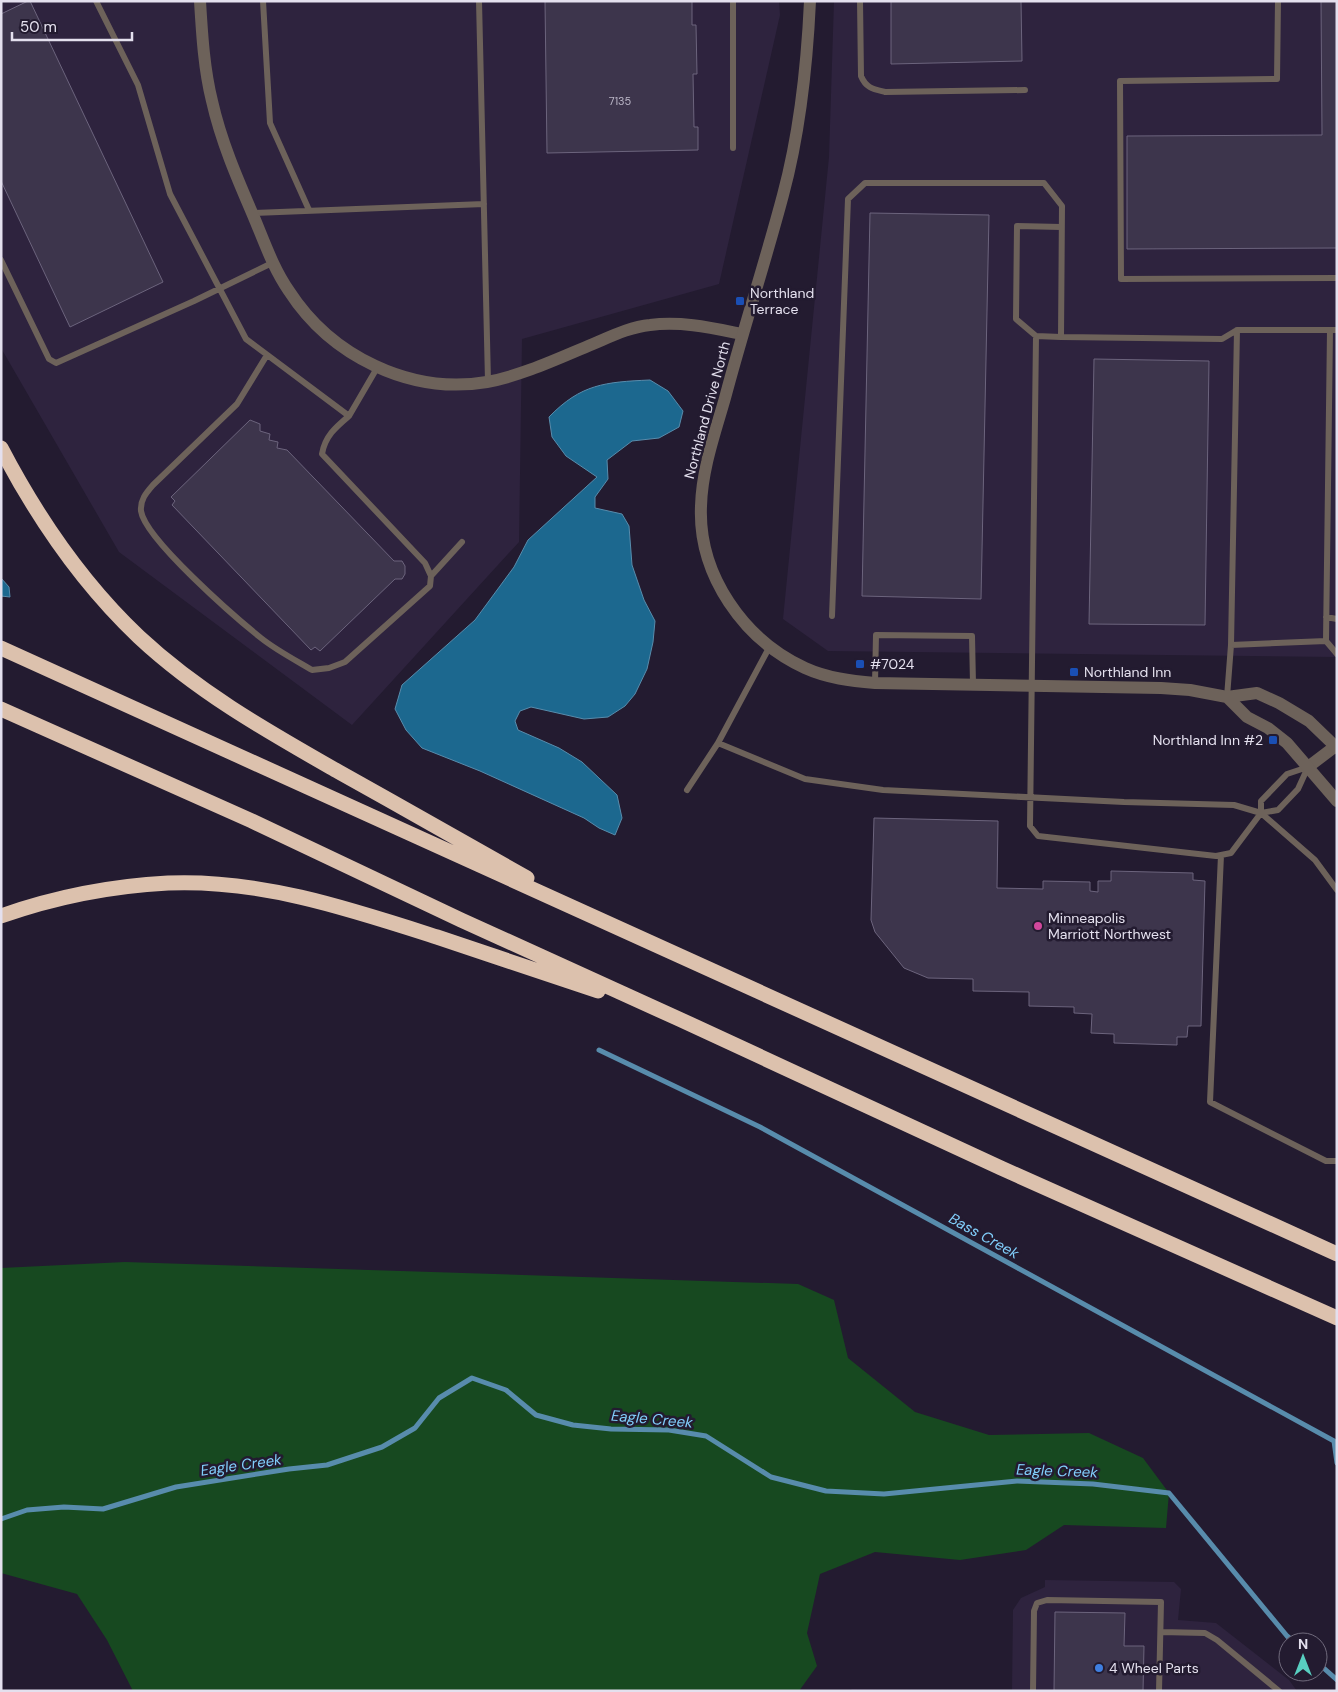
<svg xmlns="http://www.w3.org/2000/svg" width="1338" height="1692" viewBox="0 0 1338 1692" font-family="'DM Sans',sans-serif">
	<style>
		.built { fill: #2e233e }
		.green { fill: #174920 }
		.water { fill: #1c688f; stroke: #588cac }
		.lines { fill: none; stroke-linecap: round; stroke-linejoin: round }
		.stream { stroke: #588cac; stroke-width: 5 }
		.building { fill: #3d354c; stroke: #6c647d }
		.service { stroke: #6d625a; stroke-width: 6 }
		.minor { stroke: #6d625a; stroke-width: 12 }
		.tertiary { stroke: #6d625a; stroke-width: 12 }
		.motorway { stroke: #dcc1ad; stroke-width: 15 }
		.transit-dot { fill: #1a4fb4; stroke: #231b30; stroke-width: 2 }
		.hotel-dot { fill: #d1479c; stroke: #231b30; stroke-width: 2 }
		.shop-dot { fill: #3f7fe0; stroke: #231b30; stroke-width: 2 }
		.labels { text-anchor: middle; stroke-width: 5; stroke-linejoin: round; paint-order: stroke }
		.number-label { font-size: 11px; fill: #bab5c6 }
		.poi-label { font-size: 14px; fill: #e4e0ee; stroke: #231b30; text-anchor: start }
		.street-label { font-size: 14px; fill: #e4e0ee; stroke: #231b30 }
		.water-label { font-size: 15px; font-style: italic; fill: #81cefb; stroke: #231b30 }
	</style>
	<rect width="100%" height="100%" fill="#231b30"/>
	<path class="built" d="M1 1H779L780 15 719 284 522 339 519 542 352 725 119 552 1 348Z
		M834 1H1337V657L828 651 783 619 829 157Z
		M1045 1580 1174 1582 1181 1589 1178 1620 1216 1623 1289 1680 1297 1691H850L852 1689 1012 1690 1013 1610 1021 1598 1045 1587Z"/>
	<path class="green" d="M125 1262 798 1284 834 1300 848 1358 915 1412 989 1435 1089 1433 1143 1458 1169 1493 1166 1528 1064 1525 1026 1550 960 1560 875 1552 820 1574 807 1633 817 1666 799 1691H133L107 1640 77 1594 1 1573V1268Z"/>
	<path class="water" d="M650 380 668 391 683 411 679 427 659 438 632 441 607 460 608 479 595 497V508L622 514 629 526 632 565 644 600 655 621 653 642 647 669 635 694 625 706 608 717 584 719 531 707 520 711 515 721 518 730 559 748 582 762 617 795 622 818 615 835 599 828 584 818 480 771 422 748 406 730 395 709 402 685 475 620 514 567 528 540 597 477 566 456 552 437 549 417C581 384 605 382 650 380Z
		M1 578 9 587 10 597 1 596Z"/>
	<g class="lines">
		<path class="stream" d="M599 1050 760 1127 1334 1441 1337 1463
			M1 1519 27 1510 64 1507 103 1509 176 1487 289 1469 327 1465 382 1447 415 1428 439 1398 472 1378 506 1390 536 1415 573 1425 611 1429 669 1430 706 1436 771 1477 826 1491 884 1494 1017 1481 1093 1484 1169 1493 1287 1636 1294 1642
			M1318 1663 1337 1680"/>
	</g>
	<path class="building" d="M28 1H30L163 282 70 327 1 181V14Z
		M545 1H692V25H696L697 74H693L694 127H698V150L547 153Z
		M891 1H1021L1022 61 891 64Z
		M1321 1H1337V248L1127 249V136L1322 135Z
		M870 213 989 215 981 599 862 596Z
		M1094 359 1209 361 1205 625 1089 624Z
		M250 420 260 424V431L270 434 269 440 278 442 277 448 287 450 394 561H402L405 566V574L402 579H395L320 651 315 647 311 650 172 505 175 501 171 497Z
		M874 818 998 821 997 888 1043 889V881L1090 882V891L1098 892V881H1111V871L1193 873V880L1205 881 1201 1026H1188L1187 1037H1177V1045L1114 1043V1034L1091 1033 1092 1014 1074 1013V1007L1029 1006V992L973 991V979L928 978 904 968 875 932 871 920Z
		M1055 1612 1125 1613 1124 1646H1144L1143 1691H1054Z"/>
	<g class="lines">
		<path class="service" d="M96 1 138 85 170 194 246 339 349 416 377 368
			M263 1 270 123 309 210
			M479 1 488 381
			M733 1V148
			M860 1 861 76C866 88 873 89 885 92L1025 90
			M1278 1 1277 79 1120 81 1121 279 1337 278
			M252 213 484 204
			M1 260 49 359 56 363 194 301 272 263
			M1330 330 1326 641 1337 654
			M1036 336 1016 319 1017 226 1061 227
			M1061 337 1036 336 1030 826 1038 836 1216 856 1231 853 1261 813V801L1287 774 1308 767
			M267 355 237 404 153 485C146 493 140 500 141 511 145 539 236 618 261 638 276 650 295 660 312 670L329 668 345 662 430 586 431 576 425 563 322 454C325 436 336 427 349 416
			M431 576 462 542
			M832 616 848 199 865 183H1044L1062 206 1061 337 1222 339 1237 330H1337
			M1326 617 1337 619
			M1231 645 1326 641
			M770 646 718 743 805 779 883 790 1124 802 1234 805 1261 813 1315 860 1337 890
			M875 683 876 635 972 636 973 684
			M1227 697 1231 645 1237 330
			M687 790 718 743
			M1261 813 1278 810 1298 789 1308 767
			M1221 855 1210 1102 1326 1161H1337
			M1161 1632 1205 1633 1217 1640 1279 1691
			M1033 1691 1034 1611 1037 1603 1047 1600 1161 1602 1159 1691"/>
		<path class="minor" d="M200 1C202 34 204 69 212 101 221 141 237 178 253 215 264 241 273 268 289 291 331 356 410 395 487 382 524 375 559 358 593 344 612 336 630 327 650 325 682 321 712 328 742 334
			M1308 767 1337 745"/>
		<path class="tertiary" d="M810 1C807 66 800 132 783 195 765 263 743 330 725 398 715 433 702 469 701 506 698 575 744 640 805 668 827 678 851 681 875 683L1161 688 1190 690 1227 697 1257 693 1279 703 1309 721 1337 748
			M1227 697 1247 717 1268 728 1287 743 1337 801"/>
		<path class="motorway" d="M1 448C37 517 82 583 139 637 199 693 269 732 339 772 402 807 465 843 527 878
			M1 648 1337 1254
			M1 709 252 821 461 920 679 1019 1001 1168 1337 1318
			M1 916C55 897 111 886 168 883 260 879 350 909 437 937 490 955 544 973 598 991"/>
	</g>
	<g class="transit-dot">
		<rect x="735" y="296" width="10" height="10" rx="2.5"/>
		<rect x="855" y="659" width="10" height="10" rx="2.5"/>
		<rect x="1069" y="667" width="10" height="10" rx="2.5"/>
		<rect x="1268" y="735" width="10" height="10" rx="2.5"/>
	</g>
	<circle class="hotel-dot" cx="1038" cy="926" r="5"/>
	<circle class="shop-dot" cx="1099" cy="1668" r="5"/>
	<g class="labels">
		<g class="number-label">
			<text x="620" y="105">7135</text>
		</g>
		<g class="poi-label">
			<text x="750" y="298">Northland<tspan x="750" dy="16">Terrace</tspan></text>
			<text x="870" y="669">#7024</text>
			<text x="1084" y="677">Northland Inn</text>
			<text x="1263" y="745" text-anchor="end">Northland Inn #2</text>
			<text x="1048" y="923">Minneapolis<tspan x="1048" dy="16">Marriott Northwest</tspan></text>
			<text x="1109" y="1673">4 Wheel Parts</text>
		</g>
		<g class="street-label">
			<text transform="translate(707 410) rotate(-75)" y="5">Northland Drive North</text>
		</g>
		<g class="water-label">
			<text transform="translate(984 1236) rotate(29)" y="5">Bass Creek</text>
			<text transform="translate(652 1419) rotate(5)" y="5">Eagle Creek</text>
			<text transform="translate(241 1465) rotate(-8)" y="5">Eagle Creek</text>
			<text transform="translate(1057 1471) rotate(2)" y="5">Eagle Creek</text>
		</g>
	</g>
	<rect width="1338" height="1692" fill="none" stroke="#e4e0ee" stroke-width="5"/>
	<g transform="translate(1303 1657)"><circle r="24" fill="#231b30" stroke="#706a7c"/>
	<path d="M0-4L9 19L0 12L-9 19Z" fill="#58cec0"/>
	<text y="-8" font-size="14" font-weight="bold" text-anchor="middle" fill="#e4e0ee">N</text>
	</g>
	<path d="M12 32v8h120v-8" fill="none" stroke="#e4e0ee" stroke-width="2.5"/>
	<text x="20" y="32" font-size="15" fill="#e4e0ee" stroke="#231b30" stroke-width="4" paint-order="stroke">50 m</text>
</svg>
